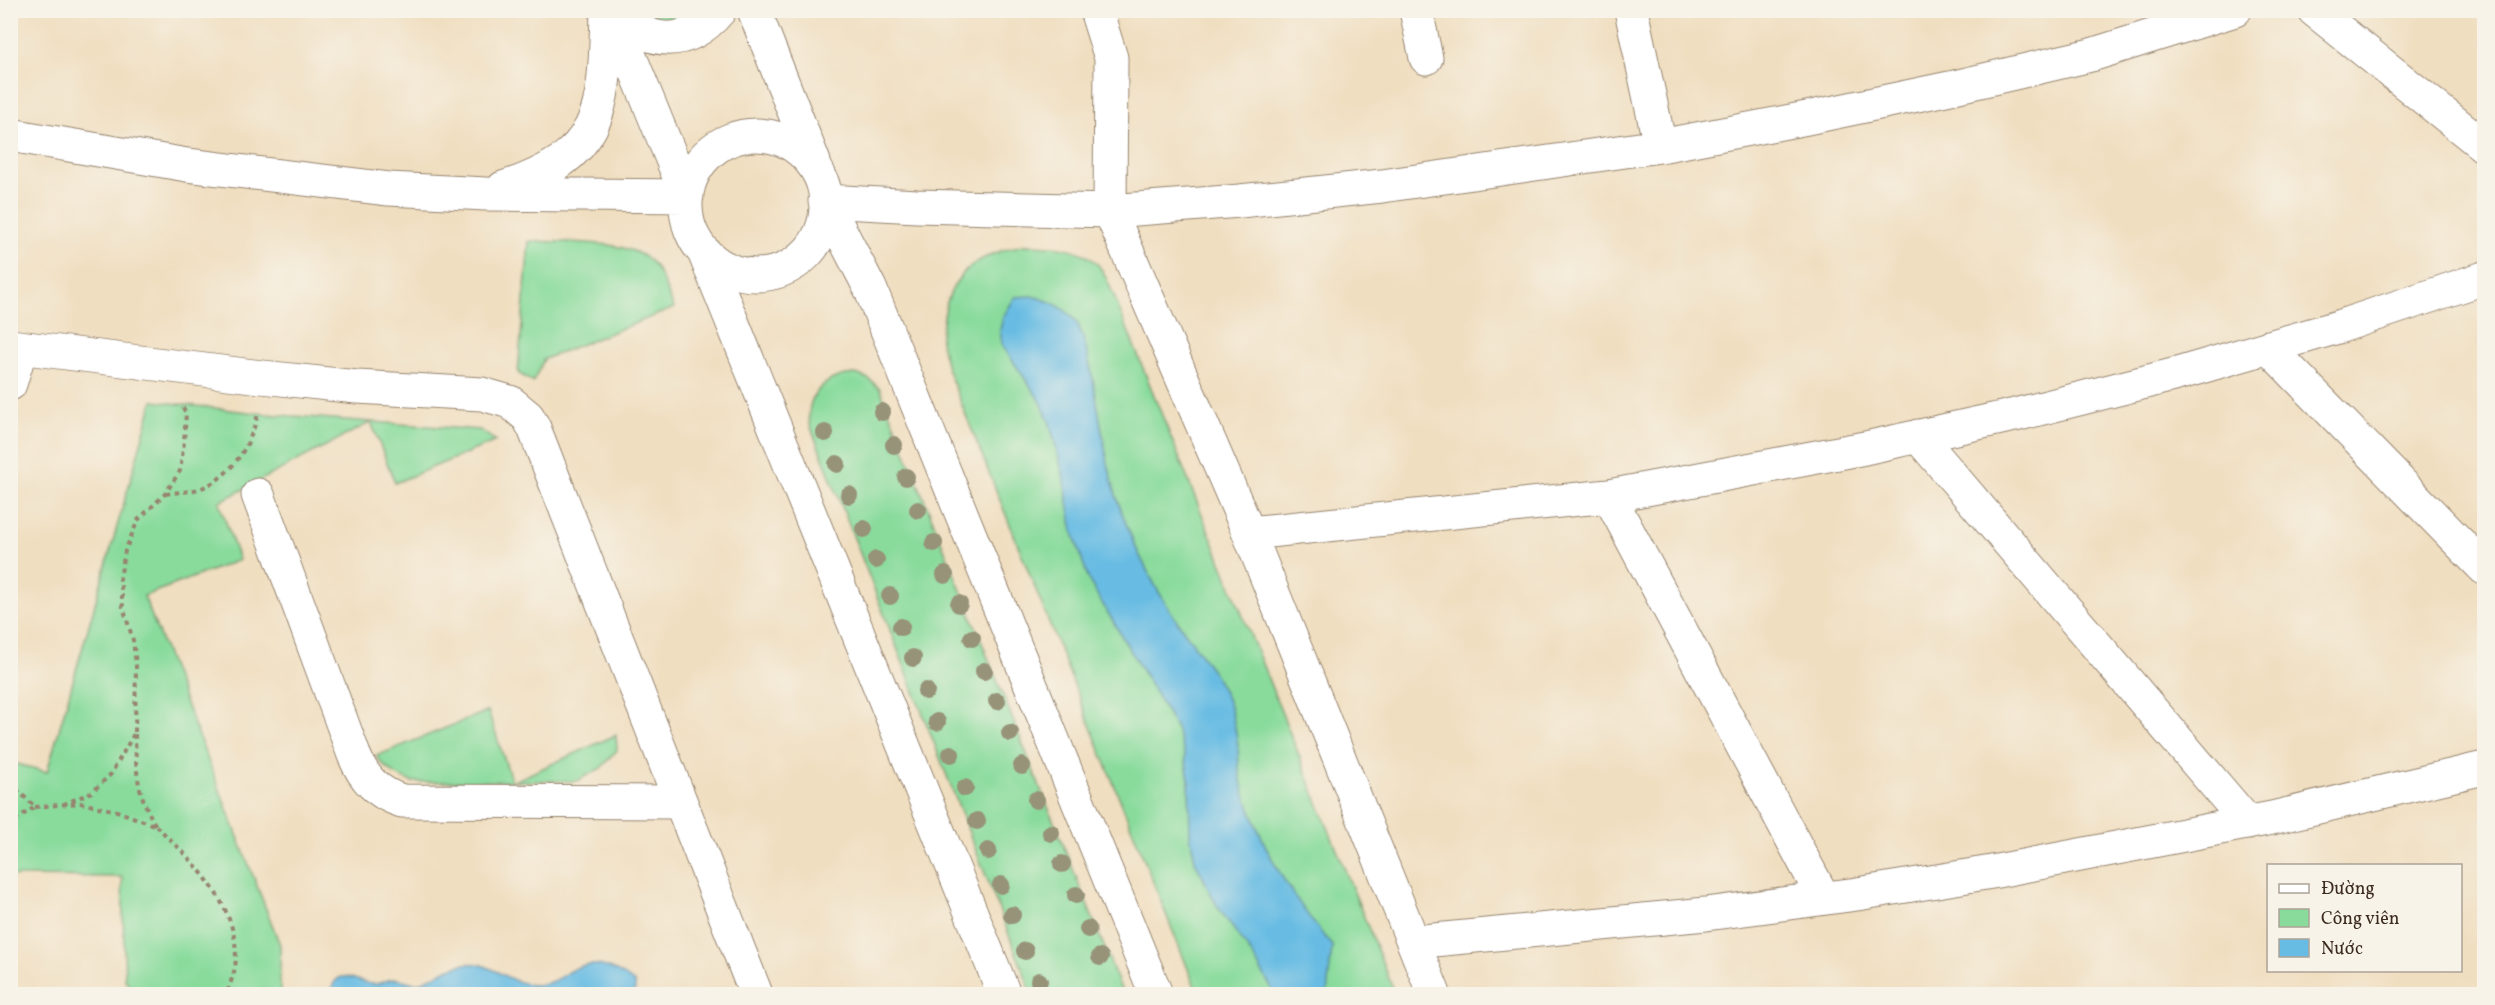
<svg xmlns="http://www.w3.org/2000/svg" width="2495" height="1005" viewBox="0 0 2495 1005" font-family="Vollkorn,serif">
	<style>
		.green { fill: #89db9c; stroke: #62825d; stroke-width: 1.5 }
		.water { fill: #67bce3; stroke: #517380; stroke-width: 1.5 }
		.lines { fill: none; stroke-linecap: round; stroke-linejoin: round }
		.minor-casing { stroke: #96846f; stroke-width: 35 }
		.path { stroke: #96846f; stroke-width: 4; stroke-dasharray: 4.5 4.5; stroke-linecap: butt }
		.minor { stroke: #fff; stroke-width: 33 }
		.tree { fill: #979378 }
	</style>
	<rect width="100%" height="100%" fill="#f7f3e8"/>
	<filter id="ink" filterUnits="userSpaceOnUse"><feTurbulence type="fractalNoise" baseFrequency=".0167" numOctaves="2"/><feDisplacementMap in="SourceGraphic" scale="12" xChannelSelector="R" yChannelSelector="G"/><feConvolveMatrix kernelMatrix="1 2 1 2 8 2 1 2 1" color-interpolation-filters="sRGB"/></filter>
	<filter id="wash" filterUnits="userSpaceOnUse"><feTurbulence type="fractalNoise" baseFrequency=".008" numOctaves="4" result="noise"/><feDisplacementMap in="SourceGraphic" scale="24" xChannelSelector="R" yChannelSelector="G"/><feGaussianBlur stdDeviation="1.35" result="paint"/><feColorMatrix in="noise" values="0 0 0 0 0 0 0 0 0 0 0 0 0 0 0 0 0 1.4 0 .05"/><feComposite in="paint" operator="in"/></filter>
	<g filter="url(#wash)">
		<rect width="100%" height="100%" fill="#f0dec0"/>
		<path class="green" d="M639 11H705L679 25 649 20Z
			M529 241C561 243 627 238 651 262 662 274 667 292 674 308L544 359 533 382 518 373Z
			M1023 245C1047 245 1082 245 1099 266 1105 273 1108 283 1112 291L1395 994H1198L947 368C945 359 942 350 941 341 940 333 943 325 944 317 950 271 981 254 1023 245Z
			M856 374 869 379 880 389 1123 994H1032L810 425C804 394 827 375 856 374Z
			M153 401 266 414 480 430 496 441 395 483 371 422 219 502 239 560 144 596 280 945V994H137L125 980 122 877 11 876 10 762 47 772Z
			M488 711 512 782 616 735 617 750 601 768 577 781 412 782C396 776 386 770 376 756Z"/>
		<path class="water" d="M1031 296C1049 300 1066 307 1077 323 1084 335 1087 353 1090 366 1100 409 1103 453 1116 495 1130 540 1151 582 1177 621 1195 647 1216 672 1228 701 1233 714 1236 732 1238 745 1239 757 1238 770 1241 781 1260 848 1289 893 1332 946L1327 994H1275L1251 953 1217 906 1195 861 1190 835 1189 779 1184 752 1175 726 1089 581 1073 532 1064 478 1050 424 1041 402 1002 345 1000 330 1003 317 1015 297Z
			M464 964C468 964 474 963 478 964 497 968 510 983 534 985 548 985 556 980 568 972 592 957 614 967 635 983V993L330 994C337 961 359 986 376 984 382 983 387 979 394 979 401 978 410 982 417 984L450 968Z"/>
	</g>
	<g filter="url(#ink)">
		<g class="lines">
			<defs>
				<path id="minor" d="M615 10C648 47 688 48 720 10
					M754 10 814 162
					M1096 10 1111 58 1110 211 1249 533 1434 994
					M1416 10 1426 58
					M1631 10 1660 146
					M2314 10 2484 146
					M10 135 187 165 389 189 486 194 687 196 611 10
					M686 205a70 70 0 1 1 140 0a70 70 0 1 1-140 0Z
					M503 188C607 155 604 107 607 12
					M825 201 917 206 1110 211 1240 201 1382 186 1660 146 1807 118 1950 88 2091 55 2235 10
					M825 201 870 288 1156 994
					M704 252 1004 994
					M10 346 253 376 357 387 482 394 510 402 528 417 534 428 756 994
					M2268 347 2484 568
					M10 384 21 348
					M1918 436 2248 823
					M258 495 354 755C364 779 377 793 402 801L680 802
					M1609 496 1823 897
					M1249 533 1609 496 1865 448 2015 415 2177 374 2338 327 2484 278
					M1413 942 1706 914 1857 894 1992 872 2272 818 2484 768"/>
			</defs>
			<use href="#minor" class="minor-casing"/>
			<path class="path" d="M166 494C178 492 193 492 204 487 233 475 252 442 258 413
				M135 732 136 665 133 640 123 607 120 578 125 551 138 520 165 494 180 471 184 442 186 413 181 404
				M10 783 35 807 10 823
				M35 807 80 803 117 811 156 826C136 792 136 771 135 732L111 774 92 792 62 805
				M156 826C195 862 243 910 235 968 233 977 229 986 227 994"/>
			<use href="#minor" class="minor"/>
		</g>
		<g class="tree">
			<circle cx="882" cy="412" r="9"/>
			<circle cx="825" cy="433" r="9"/>
			<circle cx="894" cy="445" r="9"/>
			<circle cx="837" cy="464" r="9"/>
			<circle cx="906" cy="477" r="9"/>
			<circle cx="849" cy="495" r="9"/>
			<circle cx="918" cy="510" r="9"/>
			<circle cx="864" cy="529" r="9"/>
			<circle cx="934" cy="543" r="9"/>
			<circle cx="876" cy="560" r="9"/>
			<circle cx="945" cy="575" r="9"/>
			<circle cx="890" cy="596" r="9"/>
			<circle cx="959" cy="604" r="9"/>
			<circle cx="901" cy="627" r="9"/>
			<circle cx="972" cy="638" r="9"/>
			<circle cx="913" cy="658" r="9"/>
			<circle cx="984" cy="671" r="9"/>
			<circle cx="926" cy="691" r="9"/>
			<circle cx="997" cy="701" r="9"/>
			<circle cx="937" cy="722" r="9"/>
			<circle cx="1010" cy="733" r="9"/>
			<circle cx="951" cy="754" r="9"/>
			<circle cx="1022" cy="766" r="9"/>
			<circle cx="965" cy="788" r="9"/>
			<circle cx="1036" cy="800" r="9"/>
			<circle cx="977" cy="821" r="9"/>
			<circle cx="1051" cy="833" r="9"/>
			<circle cx="988" cy="851" r="9"/>
			<circle cx="1062" cy="864" r="9"/>
			<circle cx="1001" cy="885" r="9"/>
			<circle cx="1076" cy="895" r="9"/>
			<circle cx="1012" cy="915" r="9"/>
			<circle cx="1088" cy="929" r="9"/>
			<circle cx="1025" cy="951" r="9"/>
			<circle cx="1100" cy="957" r="9"/>
			<circle cx="1039" cy="981" r="9"/>
		</g>
	</g>
	<rect width="2495" height="1005" fill="none" stroke="#f7f3e8" stroke-width="36"/>
	<rect x="2267" y="864" width="195" height="108" fill="#f7f3e8" stroke="#aca397" stroke-width="1.5"/>
	<rect x="2279" y="884" width="30" height="9" fill="#ffffff" stroke="#aca397" stroke-width="1.5"/>
	<text x="2321" y="894" font-size="18" fill="#3b2a1e">Đường</text>
	<rect x="2279" y="909" width="30" height="18" fill="#89db9c" stroke="#aca397" stroke-width="1.5"/>
	<text x="2321" y="924" font-size="18" fill="#3b2a1e">Công viên</text>
	<rect x="2279" y="939" width="30" height="18" fill="#67bce3" stroke="#aca397" stroke-width="1.5"/>
	<text x="2321" y="954" font-size="18" fill="#3b2a1e">Nước</text>
</svg>
